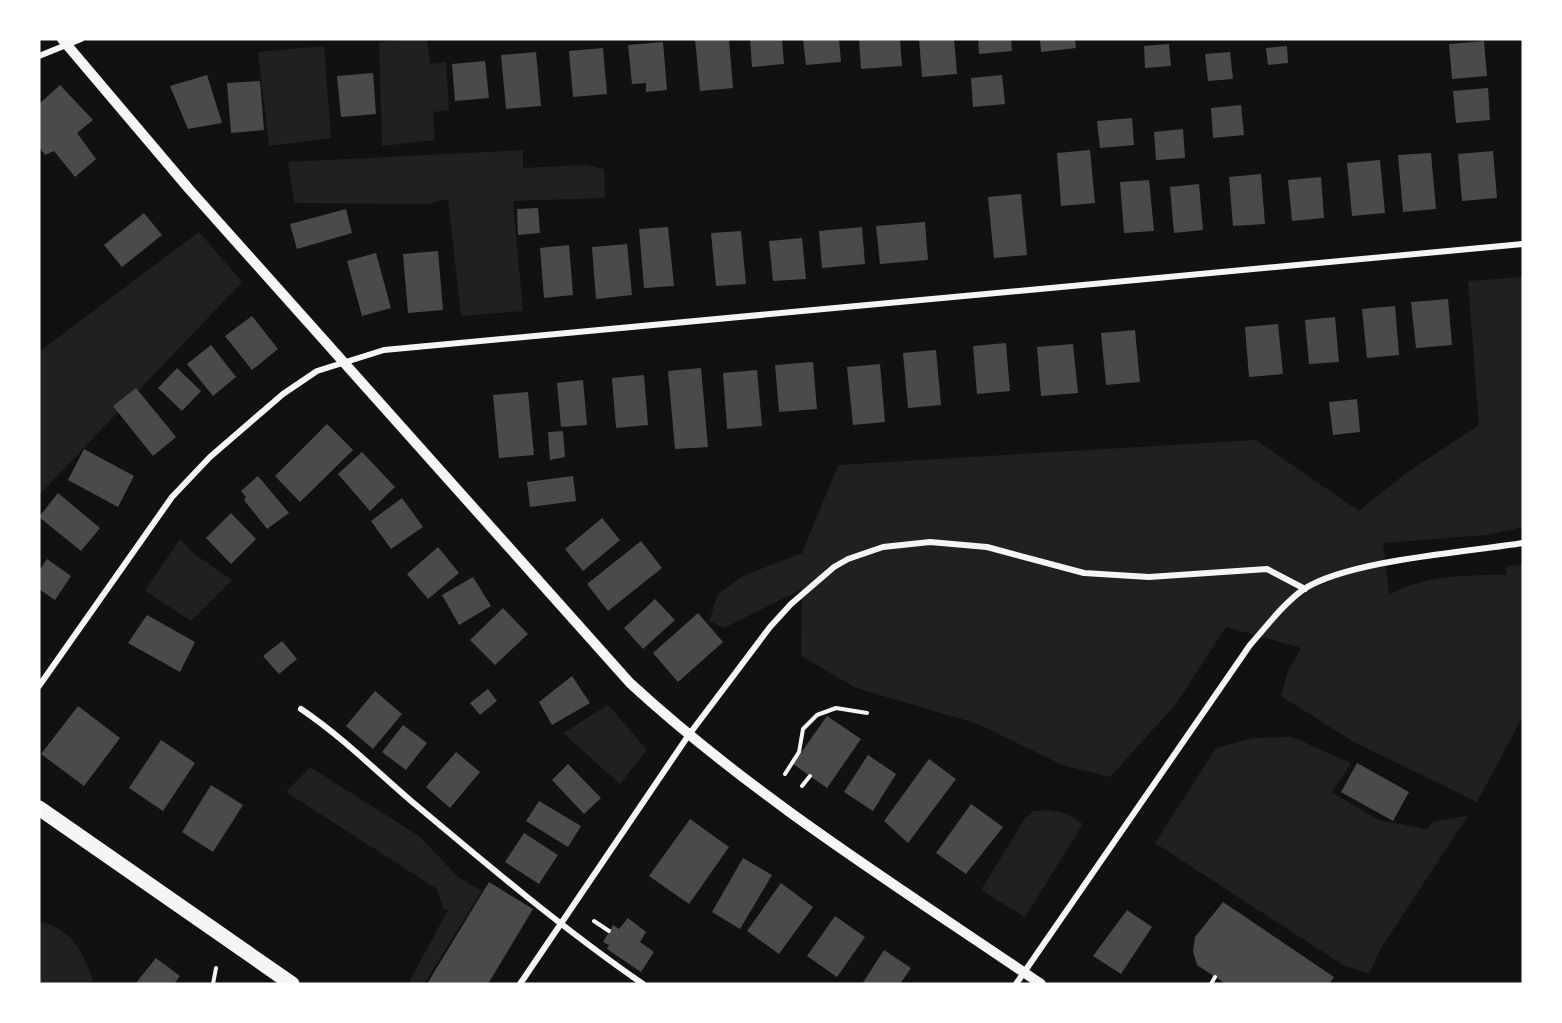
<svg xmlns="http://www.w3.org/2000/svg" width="1562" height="1023" viewBox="0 0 1562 1023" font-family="Overpass,sans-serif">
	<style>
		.green { fill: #202020 }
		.building { fill: #4a4a4a }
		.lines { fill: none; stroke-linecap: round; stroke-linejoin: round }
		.path { stroke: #f5f5f5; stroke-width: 4 }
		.minor { stroke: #f5f5f5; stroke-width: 6 }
		.tertiary { stroke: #f5f5f5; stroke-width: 10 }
		.primary { stroke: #f5f5f5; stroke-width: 15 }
	</style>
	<rect width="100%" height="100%" fill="#111"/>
	<path class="green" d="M403 39H427L430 64 446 62 449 110 433 112 435 140 382 146 379 42Z
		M324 46 331 138 269 146 258 52Z
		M523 150V168L586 165 604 169 605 198 513 201 523 311 461 316 448 199 427 204 294 203 288 162Z
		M199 232 242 282 39 495V352Z
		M1523 277V527L1487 535 1383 543 1389 594C1427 575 1466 575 1507 575L1506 566 1523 565V716L1477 802 1354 742 1281 696 1288 671 1301 648 1226 627 1176 704 1110 777 1062 765 978 724 856 688 801 656 802 589 724 628 709 621 718 594 743 576 802 553 838 465 1256 440 1359 511 1406 473 1479 425 1468 281Z
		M180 539 194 554 232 580 191 621 145 591Z
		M608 705 647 750 620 784 563 733Z
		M1292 737 1351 763 1332 792 1378 820 1427 829 1434 821 1468 816 1381 948 1369 974 1343 965 1155 843 1216 748 1253 738Z
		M310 767 419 836 459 878 482 891 424 984H408L448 910 443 909 437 889 286 792Z
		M1048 810 1068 814 1083 824 1025 917 981 890 1024 820 1033 811Z
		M39 922C71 927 83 952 93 980L92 984H39Z"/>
	<path class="building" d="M695 39H729L733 88 700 91Z
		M750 39H782L784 64 752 67Z
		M803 39H839L841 62 806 65Z
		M859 39H900L902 66 861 69Z
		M919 39H954L957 74 922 77Z
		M978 39H1011L1012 51 979 54Z
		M1040 39H1075L1076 48 1041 52Z
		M1484 41 1487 76 1452 79 1449 44Z
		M663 42 667 90 646 92V83L632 84 628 45Z
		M1169 44 1171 66 1145 68 1144 46Z
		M1287 46 1288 63 1268 65 1266 48Z
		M603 48 607 94 573 97 569 51Z
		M536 52 541 106 506 109 501 55Z
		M1230 52 1233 79 1208 81 1205 54Z
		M485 61 489 98 455 101 452 64Z
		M373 73 376 114 341 117 337 76Z
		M207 75 222 123 188 129 170 86Z
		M1002 75 1005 104 973 107 971 78Z
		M260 81 264 130 231 133 227 83Z
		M60 85 93 120 77 133 96 159 75 177 54 151 45 155 39 147V104Z
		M1488 88 1490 120 1456 123 1453 91Z
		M1241 105 1244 135 1213 138 1211 108Z
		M1132 118 1134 145 1100 148 1097 121Z
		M1183 129 1185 158 1156 160 1154 132Z
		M1090 150 1095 203 1061 206 1057 153Z
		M1493 151 1497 198 1462 201 1458 154Z
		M1431 153 1436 209 1403 212 1398 155Z
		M1380 160 1385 213 1352 216 1347 163Z
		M1261 174 1265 224 1233 226 1229 177Z
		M1321 177 1324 218 1292 221 1288 180Z
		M1149 180 1154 231 1124 233 1120 182Z
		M1199 184 1203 230 1174 233 1170 187Z
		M1021 194 1027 255 994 258 988 197Z
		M538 208 540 233 518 235 517 209Z
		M346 209 352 233 297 249 290 224Z
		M144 213 162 235 122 267 104 245Z
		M925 222 928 260 880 264 876 226Z
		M668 227 674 286 644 288 639 229Z
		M862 227 865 264 822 268 819 231Z
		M741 231 746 284 716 286 711 233Z
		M802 238 806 279 773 281 769 241Z
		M627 244 632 295 596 299 592 247Z
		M569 245 573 295 544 298 540 248Z
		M438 251 443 310 408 313 403 254Z
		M376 253 391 308 362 316 347 261Z
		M1448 299 1452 345 1416 348 1411 302Z
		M1395 306 1399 355 1367 358 1362 309Z
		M252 316 278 349 252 370 225 336Z
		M1335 317 1339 362 1309 364 1305 320Z
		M1278 324 1283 374 1249 377 1245 327Z
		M1135 330 1140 382 1106 385 1101 333Z
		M1006 343 1010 391 977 394 973 346Z
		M1073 344 1078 393 1041 396 1037 347Z
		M211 345 236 377 213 396 187 364Z
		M936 350 941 405 908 408 903 353Z
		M813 362 817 409 779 412 775 365Z
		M880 364 885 422 853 425 847 367Z
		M177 368 201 391 182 411 158 388Z
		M701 368 708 447 675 449 668 371Z
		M757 370 762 426 727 429 723 373Z
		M644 375 648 425 616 428 612 378Z
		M583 380 587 425 561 427 557 383Z
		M136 388 176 437 153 456 113 406Z
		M528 392 534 455 499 458 493 395Z
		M1357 399 1360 432 1333 435 1329 402Z
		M327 424 353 450 300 502 275 476Z
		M563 431 565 457 550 460 548 432Z
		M84 449 134 476 118 507 68 480Z
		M362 452 395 487 370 511 338 474Z
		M258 476 289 513 267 529 244 500 246 497 241 491Z
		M573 476 576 501 530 507 527 482Z
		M58 493 100 528 81 551 39 517Z
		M402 498 423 527 391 549 371 521Z
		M231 513 256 539 231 564 206 538Z
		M602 518 620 540 583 571 565 549Z
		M641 541 662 568 608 611 587 584Z
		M438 547 459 573 428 599 407 574Z
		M47 559 71 576 55 600 39 589V571Z
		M473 577 491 606 459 625 442 595Z
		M655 599 675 620 643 649 624 628Z
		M503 608 528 634 495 665 470 640Z
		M698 613 723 642 678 682 653 653Z
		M147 615 195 642 180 672 128 643Z
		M282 641 297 659 279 674 263 656Z
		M572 676 590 703 552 725 539 702Z
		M488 689 497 701 480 715 470 703Z
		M375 691 402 714 373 749 346 726Z
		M78 706 120 738 84 786 41 754Z
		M827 716 861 739 827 788 793 764Z
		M403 725 427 743 406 770 382 752Z
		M161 740 195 763 163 811 129 788Z
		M456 752 480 772 450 808 426 787Z
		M868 755 896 774 873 811 844 792Z
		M929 759 956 779 908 843 884 821Z
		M1357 763 1409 792 1393 821 1341 792Z
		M568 764 601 798 584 814 552 780Z
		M211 785 243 805 213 852 182 832Z
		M539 801 581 826 568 847 526 821Z
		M971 804 1003 827 966 874 936 853Z
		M690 819 729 847 689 904 649 876Z
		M524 833 558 855 539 884 505 862Z
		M743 858 772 875 740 929 712 912Z
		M489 882 533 909 488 984H427Z
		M781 883 813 907 779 954 747 931Z
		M1223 902 1334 977 1329 984H1226L1197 965 1193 951 1195 937Z
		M1127 910 1152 927 1121 974 1093 956Z
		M835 916 865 937 837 977 807 956Z
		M628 918 646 932 640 942 654 952 641 972 607 949 609 945 603 942 613 925 619 929Z
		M884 950 911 968 900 984H862Z
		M156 958 180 976 174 984H135Z"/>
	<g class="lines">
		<path class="path" d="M785 774 799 752 803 729 817 715 836 708 867 713
			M802 786 810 776
			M594 921 609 931
			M213 984 216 968
			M1211 984 1215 977"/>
		<path class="minor" d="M39 56 81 39
			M39 686 172 497 210 457 283 394 317 371 384 350 1523 244
			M301 709C341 736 374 769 410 800 485 863 562 928 643 984
			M520 984 688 736 770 627 791 604 834 567 848 559 883 547 930 542 987 547 1084 573 1149 577 1267 569 1305 589
			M1016 984 1250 645C1267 626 1283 604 1304 589 1349 560 1467 552 1523 543"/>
		<path class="tertiary" d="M62 39 189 189 630 683C755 798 902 889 1041 984"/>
		<path class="primary" d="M39 808 292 984"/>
	</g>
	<rect width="1562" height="1023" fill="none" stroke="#ffffff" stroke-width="81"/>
</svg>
